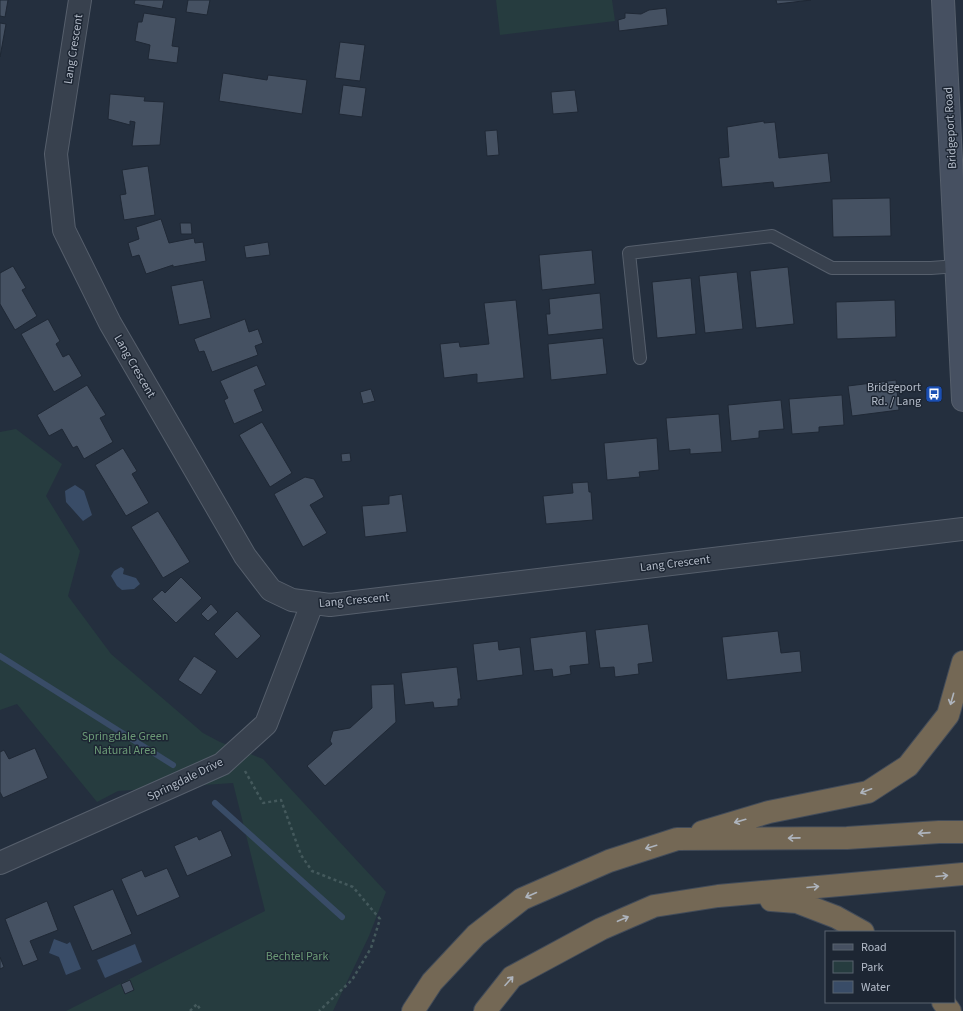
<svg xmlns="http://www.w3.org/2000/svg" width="963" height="1011" viewBox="0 0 963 1011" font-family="'Source Sans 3',sans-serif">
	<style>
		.green { fill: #263c3f }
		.water { fill: #394c67 }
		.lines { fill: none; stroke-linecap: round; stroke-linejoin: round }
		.stream { stroke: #394c67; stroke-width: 6 }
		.building { fill: #455162; stroke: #1f2835 }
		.service-casing { stroke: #565f6c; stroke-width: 14 }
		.minor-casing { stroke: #565f6c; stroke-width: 24 }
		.secondary-casing { stroke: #565f6c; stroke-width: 24 }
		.motorway-casing { stroke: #434c59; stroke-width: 24 }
		.path { stroke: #44595c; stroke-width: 2.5; stroke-dasharray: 3 3; stroke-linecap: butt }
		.service { stroke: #38414e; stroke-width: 12 }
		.minor { stroke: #38414e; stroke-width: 22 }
		.secondary { stroke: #465061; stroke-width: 22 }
		.motorway { stroke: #746855; stroke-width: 22 }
		.oneway { stroke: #aeb4bd }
		.labels { text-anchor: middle; stroke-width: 3; stroke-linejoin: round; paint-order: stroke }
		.street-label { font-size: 12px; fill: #b4bcc9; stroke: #1d2633 }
		.poi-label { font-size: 12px; fill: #b4bcc9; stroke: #1d2633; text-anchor: end }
		.park-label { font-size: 12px; fill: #6b9a76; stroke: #1d2633 }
	</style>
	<rect width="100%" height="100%" fill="#242f3e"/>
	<path class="green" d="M496 0H612L615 21 500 35Z
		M16 429 62 464 46 496 80 551 68 596 111 654 203 733 220 742 263 759 386 892 369 936 333 1011H66L265 911 233 783 118 791 97 802 17 704 0 710V432Z"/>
	<path class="water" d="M75 485 84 491 92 515 83 521 66 502 65 491Z
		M121 567 124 569 123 574 136 578 140 584 134 589 122 590 117 586 111 576 114 571Z
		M54 939 67 944 70 942 81 969 66 975 59 957 49 953Z
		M135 944 142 962 105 978 97 960Z"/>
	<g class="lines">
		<path class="stream" d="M0 656 173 765
			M215 803 342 917"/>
	</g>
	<path class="building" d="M0 0H8L5 17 0 16Z
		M135 0H164L162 9 134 4Z
		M188 0H210L207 15 186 12Z
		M776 0H811L777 4Z
		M666 8 668 25 619 31 618 20 625 18V13L641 14 649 10Z
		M144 13 176 18 172 46 179 47 177 63 148 59 150 45 135 41 138 22H142Z
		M0 23 6 24 0 57Z
		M340 42 365 45 360 81 335 78Z
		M223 73 267 80 268 75 307 80 302 114 219 101Z
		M343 85 366 88 362 117 339 114Z
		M575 90 578 112 553 114 551 92Z
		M110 94 145 97 144 101 164 102 160 145 132 146 135 122 130 121V125L108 119Z
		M764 121V123L775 122 779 158 828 153 831 182 774 188 773 182 722 187 719 158 729 157 727 127Z
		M497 130 499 155 487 156 485 131Z
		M148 166 155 215 124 220 120 195 126 194 122 170Z
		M890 198 891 236 833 237 832 199Z
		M161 219 169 243 194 238 195 243 203 242 206 261 173 267V265L146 274 139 255 132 257 128 243 139 239 136 227Z
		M180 223H191L192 234H181Z
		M268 242 270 255 246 258 244 246Z
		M592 250 595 284 542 290 539 255Z
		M13 266 26 288 22 290 37 316 15 330 0 304V273Z
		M788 267 794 324 756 328 750 271Z
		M737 272 743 329 705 333 699 276Z
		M691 278 696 334 657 338 652 282Z
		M203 280 211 318 179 325 171 286Z
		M600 293 603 329 548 335 546 314H550L549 299Z
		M516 300 524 378 477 383V374L444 378 440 344 459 342 460 347 489 344 484 303Z
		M895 300 896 337 837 339 836 302Z
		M48 319 60 341 56 344 63 357 69 354 82 376 54 392 21 334Z
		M245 319 249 332 258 329 263 343 255 346 258 355 212 372 204 351 199 352 194 339Z
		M603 338 607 374 551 380 548 344Z
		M257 365 266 385 254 390 263 411 234 424 224 400 228 398 220 381Z
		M896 380 899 410 852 416 848 386Z
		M87 385 106 415 100 418 113 442 84 459 77 446 73 448 62 429 49 436 37 415Z
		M371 389 375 401 363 404 360 392Z
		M842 395 844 425 819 427V432L792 434 789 399Z
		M781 400 784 429 759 431V438L731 441 728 405Z
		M719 414 722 452 690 454V449L669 451 666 418Z
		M262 422 292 473 270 487 239 435Z
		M657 438 659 470 639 472 640 477 607 480 604 443Z
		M123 448 137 471 132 474 149 503 126 516 95 465Z
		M350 453 351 461 342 462 341 454Z
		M305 477 314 479 324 497 310 505 327 533 303 547 274 494Z
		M588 482 589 492H591L593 520 546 524 543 496 573 493 572 483Z
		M402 494 407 532 365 537 362 506 389 504V496Z
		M158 511 190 562 163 578 131 527Z
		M181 577 202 598 176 623 152 599 162 590 165 593Z
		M211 604 218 612 208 621 201 614Z
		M237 611 261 636 237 659 214 634Z
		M648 624 653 662 638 664 639 674 615 677 614 667 600 668 595 630Z
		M586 631 589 664 570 666 571 674 553 677 552 669 534 671 530 638Z
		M778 631 781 653 800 651 802 672 727 680 722 637Z
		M498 641 499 650 520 647 523 675 477 681 473 644Z
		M194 656 217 671 201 695 178 680Z
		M457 667 461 699H458V706L434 708 433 702 405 705 401 673Z
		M394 684 396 722 325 786 307 766 332 744 330 741 333 731 350 728 372 708 371 685Z
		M35 748 48 778 3 798 0 792V752L4 750 9 759Z
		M221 830 232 856 187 876 174 846 197 836 199 840Z
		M167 868 180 897 137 916 121 879 142 870 145 877Z
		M113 889 132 934 92 951 73 906Z
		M47 901 58 930 30 941 38 960 23 966 5 919Z
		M0 957 4 967 0 969Z
		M130 980 134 990 125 994 121 984Z"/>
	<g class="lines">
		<defs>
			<path id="service" d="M640 358 629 253 772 236 832 268H931L957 266"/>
			<path id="minor" d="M80 0 56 154 64 230 110 323 245 556 271 590 292 600 330 605 963 529
				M0 863 222 764 266 724 312 604"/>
			<path id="secondary" d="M943 0 963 400"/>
			<path id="motorway" d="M702 832 769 812 868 792 908 766 948 715 963 662
				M771 900 797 902 836 917 863 932
				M943 1002 950 1011
				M413 1011 432 982 476 935 522 899 609 861 677 839 847 838 939 832H963
				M485 1011 512 977 601 929 654 906 718 896 963 874"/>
		</defs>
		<use href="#service" class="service-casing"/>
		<use href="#minor" class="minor-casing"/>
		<use href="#secondary" class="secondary-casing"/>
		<use href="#motorway" class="motorway-casing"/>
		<path class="path" d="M245 771 263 803 281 800 301 855 312 871 353 887 380 919 371 948 352 980 319 1011
			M190 1011 197 1004 201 1011"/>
		<use href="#service" class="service"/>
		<use href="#minor" class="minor"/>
		<use href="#secondary" class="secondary"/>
		<use href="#motorway" class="motorway"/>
	</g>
	<defs><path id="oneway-shaft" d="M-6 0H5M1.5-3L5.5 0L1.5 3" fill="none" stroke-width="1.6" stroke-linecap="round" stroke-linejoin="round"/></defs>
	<g class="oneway">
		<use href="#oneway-shaft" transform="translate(952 699) rotate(106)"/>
		<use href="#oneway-shaft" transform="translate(866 791) rotate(159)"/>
		<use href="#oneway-shaft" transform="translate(740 821) rotate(164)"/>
		<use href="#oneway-shaft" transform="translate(924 833) rotate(176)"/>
		<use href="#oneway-shaft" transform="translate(794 838) rotate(179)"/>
		<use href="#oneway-shaft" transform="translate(651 847) rotate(163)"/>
		<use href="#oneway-shaft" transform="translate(942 876) rotate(-5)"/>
		<use href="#oneway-shaft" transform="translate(813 887) rotate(-5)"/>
		<use href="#oneway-shaft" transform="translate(531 895) rotate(156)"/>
		<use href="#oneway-shaft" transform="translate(623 919) rotate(-23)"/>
		<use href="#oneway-shaft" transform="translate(509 981) rotate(-48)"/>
	</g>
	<defs>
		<symbol id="bus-square" viewBox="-11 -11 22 22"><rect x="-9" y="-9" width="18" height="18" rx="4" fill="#1a4fb4" stroke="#1d2633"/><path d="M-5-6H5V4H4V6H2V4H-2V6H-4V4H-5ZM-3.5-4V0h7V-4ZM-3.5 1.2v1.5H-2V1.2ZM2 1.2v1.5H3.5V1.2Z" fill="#fff"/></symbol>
	</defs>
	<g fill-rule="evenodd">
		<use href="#bus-square" x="924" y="384" width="20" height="20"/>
	</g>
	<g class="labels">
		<g class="street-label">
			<text transform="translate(73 49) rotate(-81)" y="4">Lang Crescent</text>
			<text transform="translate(950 128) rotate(-93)" y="4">Bridgeport Road</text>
			<text transform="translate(135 366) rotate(60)" y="4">Lang Crescent</text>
			<text transform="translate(675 563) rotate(-7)" y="4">Lang Crescent</text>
			<text transform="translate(354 600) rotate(-5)" y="4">Lang Crescent</text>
			<text transform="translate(185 779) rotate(-26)" y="4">Springdale Drive</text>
		</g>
		<g class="poi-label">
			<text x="921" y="391">Bridgeport<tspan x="921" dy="14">Rd. / Lang</tspan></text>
		</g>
		<g class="park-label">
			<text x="125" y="740">Springdale Green<tspan x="125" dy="14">Natural Area</tspan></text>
			<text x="297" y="960">Bechtel Park</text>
		</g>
	</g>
	<rect x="825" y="931" width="130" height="72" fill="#1d2633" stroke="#59626f"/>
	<rect x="833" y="944" width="20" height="6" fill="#465061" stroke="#59626f"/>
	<text x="861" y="951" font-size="12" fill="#b4bcc9">Road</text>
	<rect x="833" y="961" width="20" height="12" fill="#263c3f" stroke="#59626f"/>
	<text x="861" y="971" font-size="12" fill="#b4bcc9">Park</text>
	<rect x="833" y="981" width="20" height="12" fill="#394c67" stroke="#59626f"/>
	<text x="861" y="991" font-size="12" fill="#b4bcc9">Water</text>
</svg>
